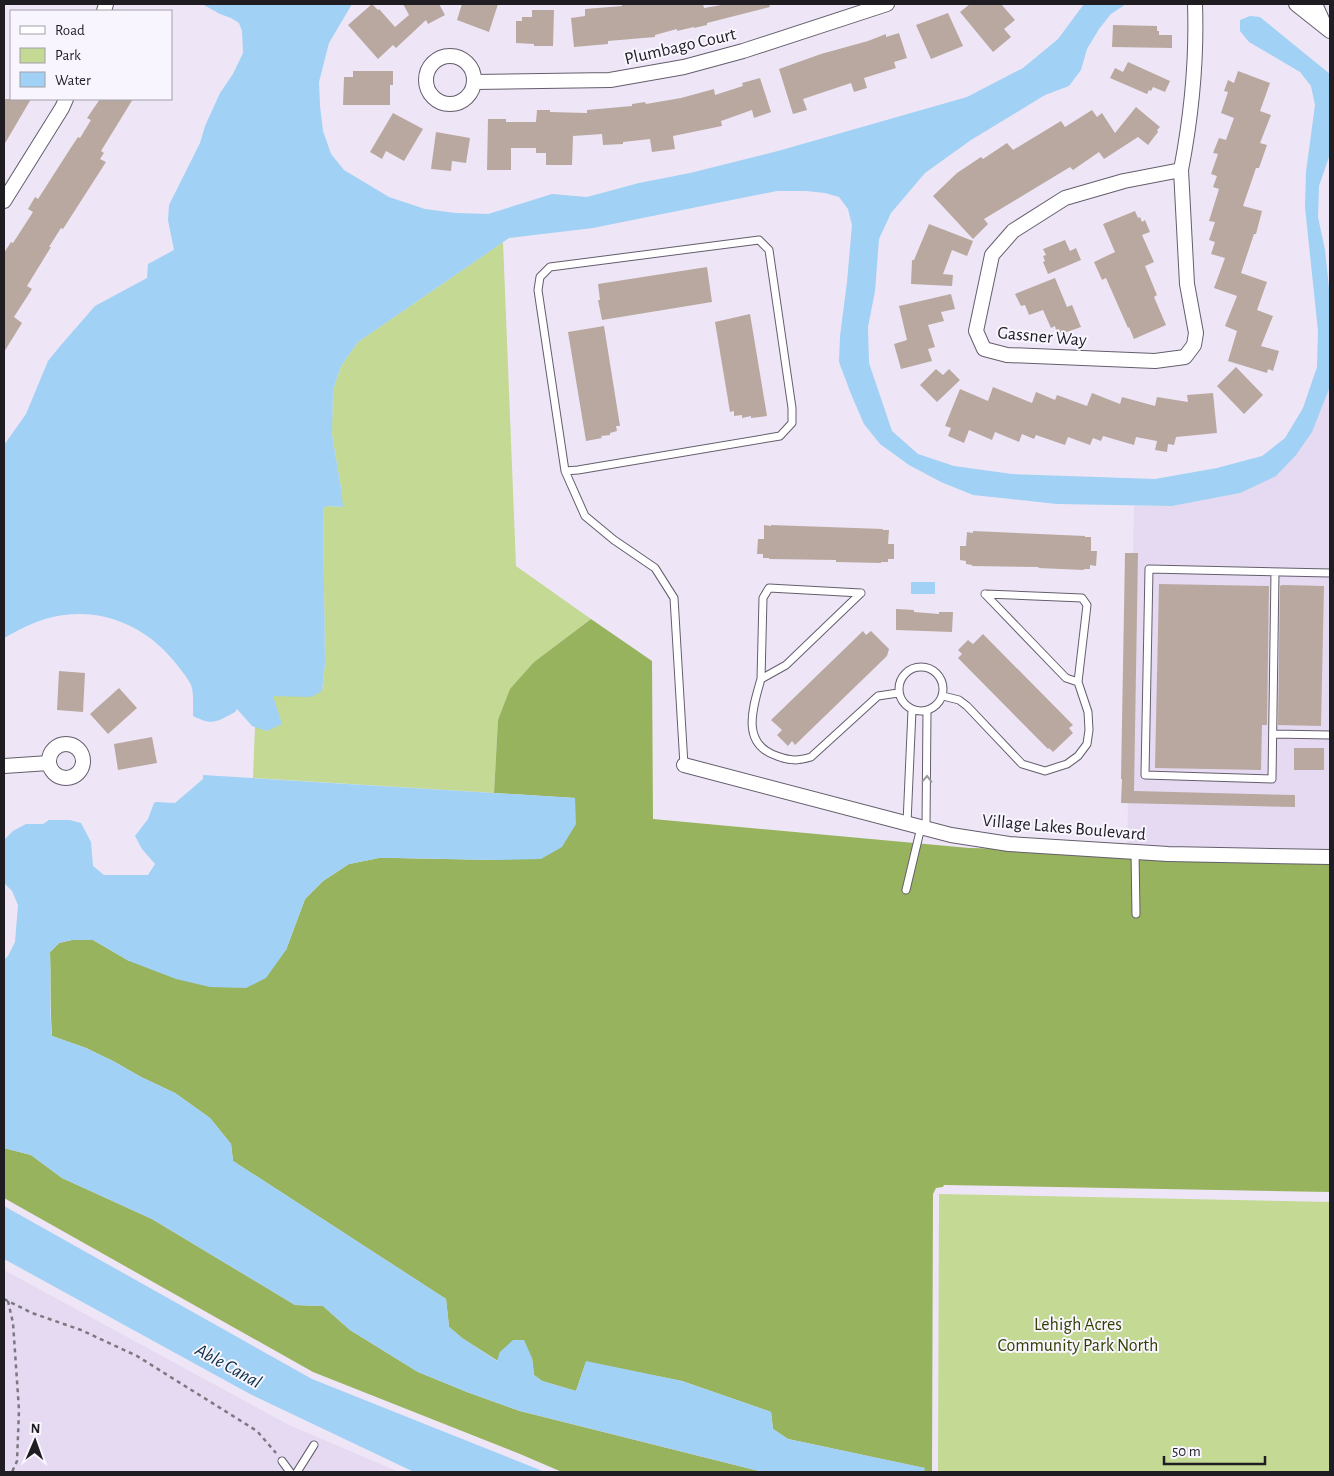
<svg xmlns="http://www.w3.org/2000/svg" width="1334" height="1476" viewBox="0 0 1334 1476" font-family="'Alegreya Sans',sans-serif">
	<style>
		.built { fill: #e5daf1 }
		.green { fill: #c3d994 }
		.forest { fill: #98b35d }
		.water { fill: #a1d1f4 }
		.building { fill: #b9a8a0 }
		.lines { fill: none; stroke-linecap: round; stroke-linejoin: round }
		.service-casing { stroke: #645e6c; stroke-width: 9 }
		.minor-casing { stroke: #645e6c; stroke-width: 16 }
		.path { stroke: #7c7882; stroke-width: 2.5; stroke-dasharray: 4 4; stroke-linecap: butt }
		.service { stroke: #fff; stroke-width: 7 }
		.minor { stroke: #fff; stroke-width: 14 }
		.oneway { stroke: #9a999c }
		.labels { text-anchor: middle; stroke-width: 4; stroke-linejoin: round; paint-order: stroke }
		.street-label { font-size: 18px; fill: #1f1d22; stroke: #f9f5ff }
		.park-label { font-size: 18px; fill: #314100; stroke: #f9f5ff }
		.water-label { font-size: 19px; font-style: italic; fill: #072d44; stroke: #f9f5ff }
	</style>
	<rect width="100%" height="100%" fill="#eee6f6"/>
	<path class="built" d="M1329 389H1330V855L1127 851 1134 506H1172L1240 493Z
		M4 1270 289 1425 399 1472H4Z"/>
	<path class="green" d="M503 242 516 566 591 619 534 662 498 720 494 793 253 778 255 726 267 731 272 696 322 691 325 663 323 508 328 506 342 507 341 488 332 435V422L333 390 341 366 358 342Z
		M939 1194 1330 1202V1472H938Z"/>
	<path class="forest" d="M591 619 652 661 653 819 969 848 1330 855V1192L944 1185 943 1187 936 1188 933 1194 932 1472H924V1468L788 1439 773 1429 771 1412 682 1381 586 1362 576 1391 542 1381 534 1375 532 1358 500 1352 498 1361 462 1338 449 1327 446 1299 233 1161 231 1144 210 1118 175 1093 141 1077 113 1061 86 1048 52 1036C50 1008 51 980 50 952L59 943 72 940H93L129 961 286 950 305 899 323 881 349 864 379 858H396L495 860 575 798 494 793 498 720 510 689 534 662Z
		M4 1148 31 1155 62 1178 152 1219 295 1305 323 1306 350 1330 418 1372 467 1392 520 1411 763 1472H562L520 1454 313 1372 4 1198Z"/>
	<path class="water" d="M202 4H352L329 43 319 82 320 106 323 131 331 154 344 170 389 197 425 209 456 213 488 214 552 194 587 197 639 183 690 173 778 151 967 97 1023 68 1058 39 1084 4H1126L1111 14 1099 29 1087 49 1081 70 1069 86 1045 95 971 140 925 173 891 213 879 239 875 291 868 327 869 363 892 431 918 454 954 466 1012 474 1155 479 1217 468 1262 456 1285 438 1303 408 1317 367 1318 331 1305 207 1306 172 1315 105 1311 86 1300 72 1249 42 1240 31V20L1250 16 1260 17 1330 74V154L1319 186 1318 217 1325 250 1330 297V383L1329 389 1312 432 1296 455 1276 476 1240 493 1172 506 1057 504 973 495 941 482 909 465 880 444 864 424 851 394 839 362 840 336 847 282 852 225 848 209 839 197 825 193 806 191H777L593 228 509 238 358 342 341 366 333 390 332 435 341 488 343 507 328 506 323 508 325 663 322 691 311 697 273 696 282 724 267 731 252 726 237 709 235 712C216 722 213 726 193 716 193 707 194 692 191 685 188 678 178 666 173 660 147 628 106 609 64 615 43 617 22 628 4 638V445L26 414 48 361 61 345 95 306 147 278 148 264 174 250 168 220 169 205 200 143 205 126 220 93 233 74 243 53 242 31 239 23 231 18 220 14Z
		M911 582H935V594H911Z
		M203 775 575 798 576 824 562 847 541 859 495 860 396 858H379L349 864 323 881 305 899 286 950 266 978 246 988 210 987 176 979 129 961 93 940H72L59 943 50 952C51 980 49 1008 52 1036L86 1048 113 1061 141 1077 175 1093 210 1118 231 1144 233 1161 446 1299 449 1327 462 1338 497 1361 500 1352 513 1340H524L532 1358 534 1375 542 1381 576 1391 586 1361 682 1381 771 1412 773 1429 788 1439 925 1468 924 1472H763L520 1411 467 1392 418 1372 350 1330 323 1306 295 1305 152 1219 62 1178 31 1155 4 1148V960L8 956 15 942 18 905 12 891 4 883 5 839 13 831 26 824H43L49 820H70L81 823 91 842 93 866 104 875H148L155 864 142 849 135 836 148 819 154 803 156 802 175 803 203 779Z
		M4 1206 312 1379 545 1472H414L250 1394 4 1259Z"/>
	<path class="building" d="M372 4 378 10 379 9 395 27 409 15 403 4H439L445 15 428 24 426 20 396 48 393 45 378 59 348 25Z
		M462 4H498L489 32 457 20Z
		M622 4H703L704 8 727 4H769L770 7 707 23V25L694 28V27L677 31V29L655 35V37L608 41V44L574 47 571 18 585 16V9L622 6Z
		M970 4H1001L1015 20 1004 29 1011 37 993 52 960 12Z
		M532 10H554L553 46H534V44L516 43V21H522V17H532Z
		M948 13 963 46 931 59 916 25Z
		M1113 25 1157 26V31H1159V35H1172V48L1112 47Z
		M899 33 907 58 894 62 896 68 864 78 867 88 854 92 851 83 803 99 807 110 793 114 779 69 821 54 868 41 886 34V37Z
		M1128 62 1170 81 1165 92 1153 87 1151 91 1149 90 1147 94 1110 78 1115 68 1123 72Z
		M353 71H393V85H390V105H343L344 77H353Z
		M1238 71 1270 83 1260 111 1271 115 1260 143 1267 145 1259 168H1256L1243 206 1262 211 1256 234H1254L1241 273 1267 282 1257 310 1273 316 1261 346 1279 351 1273 371 1268 369 1267 373 1228 361 1237 331 1225 326 1237 296 1214 288 1225 258 1211 254 1215 242 1209 240 1215 222 1209 221 1219 189 1213 187 1217 176 1211 174 1218 154 1213 153 1219 138 1226 140 1234 118 1221 113 1228 92 1224 91 1228 80 1234 83Z
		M760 78 771 112 754 118 752 110 721 121 722 126 673 136 675 149 652 152 650 139 623 142V144L603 145 602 134 573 136 572 165H546V153H536V148H511V170H487L488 119H506V122H536L537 110H550V112L587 113V110L632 106V104L645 102 646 104 681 98 714 89 715 95 743 86 742 83Z
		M4 99H31L4 145Z
		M100 99H133L101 151 104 153 100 159 106 162 63 229 61 228 49 247H51L27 286 32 289 14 317 22 323 4 352V253L11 242 13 243 33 212 28 209 35 197 38 199 72 146 78 137 80 138 91 120 87 118Z
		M1136 107 1160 127 1157 130 1158 132 1148 145 1138 137 1104 159 1099 152 1073 170 1070 167 984 219 988 224 973 239 933 196 957 173 981 157 983 159 1007 143 1013 150 1061 121 1065 127 1092 110 1097 117 1102 113 1115 133Z
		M393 113 423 129 404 161 386 151 382 159 370 152Z
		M436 132 470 138 466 163 452 161 451 171 431 169Z
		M1135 211 1138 218 1140 217 1142 222 1145 220 1150 232 1142 235 1154 262 1145 266 1157 295 1154 297 1166 325 1134 339 1129 327 1128 328 1106 278 1102 280 1094 262 1115 252 1103 224Z
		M929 224 973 241 967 256 952 250 943 274 953 275 952 286 911 284 912 260H914Z
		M1065 240 1070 251 1076 248 1081 260 1048 274 1043 262 1045 261 1043 256 1046 255 1043 249Z
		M707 267 712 302 602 320 598 300H600L598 284Z
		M1055 278 1067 307 1072 305 1081 327 1061 334 1059 329 1056 330 1055 326 1051 328 1043 310 1029 315 1025 305 1021 306 1015 294Z
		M951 294 955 309 941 312 944 321 928 325 935 347 928 349 932 361 901 369 894 344 907 340 899 306Z
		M750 314 767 416 751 418V416L742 418V415L734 416V411L730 412 715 322Z
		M604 326 620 426H616L617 431 610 433V435L601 436 602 438 586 441 568 332Z
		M1236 367 1263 395 1244 414 1217 386Z
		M936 369 943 375 949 369 960 380 937 402 920 385Z
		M993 387 1032 403 1036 392 1055 400 1057 395 1087 406 1092 393 1120 404 1122 397 1155 406 1157 397 1188 402 1187 395 1213 393 1217 433 1176 437 1174 445 1168 444 1167 452 1155 450 1157 441 1136 437 1134 445 1103 436 1101 441 1093 438 1090 445 1068 437 1065 445 1036 435 1034 439 1022 434 1019 442 995 432 992 440 969 430 964 443 948 436 951 428 945 426 960 389 988 401Z
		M764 525 771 526V525L883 529V530H889L888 544H894V559H888V562H881V563L836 562V560L769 559V558H763V554H757L758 539H764Z
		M973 531 1085 536V537H1091V551H1097L1096 566 1090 565V569H1084V570L1038 568 1039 567 972 566V565L966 564V561L960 560V546H966L967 532 973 533Z
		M1125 553H1138L1134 791 1295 795V807L1121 803 1122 779H1121Z
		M1159 584 1269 586 1267 725H1262L1261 770 1155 768Z
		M1282 585 1324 586 1321 726 1278 725 1280 586Z
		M896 609 914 610V612L939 614V612H953L952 632 896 630Z
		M863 631 866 635 871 631 889 649 887 656 795 745 792 741 788 746 777 735 782 730 771 720Z
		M983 634 1073 725 1069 728 1073 733 1053 752 1049 748 1048 749 958 658 962 654 958 650 968 640 973 644Z
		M59 671 85 673 83 712 57 710Z
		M119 688 137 708 108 734 90 714Z
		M152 737 157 763 118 770 114 744Z
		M1294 748H1324V770H1294Z"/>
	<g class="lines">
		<defs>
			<path id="service" d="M565 471 578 470 780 436 792 423V408L769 250 759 240 550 267 540 277 538 290 565 471 585 516 614 540 655 568 674 598 684 765
				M1275 572 1272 779 1145 775 1149 569 1330 573
				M861 593 786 665 761 679C753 707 740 744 777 756 790 761 798 761 811 757L878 696 898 693
				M985 594 1082 598 1087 605 1078 682
				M899 689a22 22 0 1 1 44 0a22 22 0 1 1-44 0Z
				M761 679 763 598 769 588 861 593
				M943 696 959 700 967 706 1022 764 1045 771 1067 764 1078 756 1087 744 1089 730 1088 712 1078 682 1066 678 985 594
				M1273 734 1330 735
				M907 823 912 710
				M926 828 927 711
				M1135 852 1136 914
				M906 890 921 827
				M282 1461 290 1472
				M297 1472 314 1445"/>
			<path id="minor" d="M1296 4 1330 31
				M1315 4 1324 24
				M104 11 106 4
				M426 80a24 24 0 1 1 48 0a24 24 0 1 1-48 0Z
				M474 82 610 80 684 67 743 51 887 4
				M1181 170 1187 284 1196 333 1194 345 1185 357 1155 361 1007 355 984 349 976 331 992 255 1013 231 1065 198 1124 181Z
				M1181 170C1192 113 1197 61 1195 4
				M4 201 62 108 66 99
				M49 761a17 17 0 1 1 34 0a17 17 0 1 1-34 0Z
				M684 765 951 835 1009 844 1168 854 1330 857
				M4 766 49 763"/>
		</defs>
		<use href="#service" class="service-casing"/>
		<use href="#minor" class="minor-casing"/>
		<path class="path" d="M4 1299 32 1313 81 1330 137 1356 257 1431 276 1453
			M8 1301 13 1323 19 1410 17 1461 12 1472"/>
		<use href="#service" class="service"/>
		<use href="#minor" class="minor"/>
	</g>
	<defs><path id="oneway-chevron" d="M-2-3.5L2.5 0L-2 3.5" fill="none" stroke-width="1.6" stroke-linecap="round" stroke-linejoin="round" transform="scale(1.25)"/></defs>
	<use class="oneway" href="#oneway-chevron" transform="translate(927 779) rotate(-89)"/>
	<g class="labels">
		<g class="street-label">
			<text transform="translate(680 46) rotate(-13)" y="6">Plumbago Court</text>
			<text transform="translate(1042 336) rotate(5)" y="6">Gassner Way</text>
			<text transform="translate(1064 827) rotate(5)" y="6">Village Lakes Boulevard</text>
		</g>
		<g class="park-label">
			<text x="1078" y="1330">Lehigh Acres<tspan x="1078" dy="21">Community Park North</tspan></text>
		</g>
		<g class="water-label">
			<text transform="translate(229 1365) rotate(29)" y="7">Able Canal</text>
		</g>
	</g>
	<rect width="1334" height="1476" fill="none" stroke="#1f1d22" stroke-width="10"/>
	<rect x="10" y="10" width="162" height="90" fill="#f9f5ff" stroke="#a29fa7"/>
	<rect x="20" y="26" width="25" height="8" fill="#ffffff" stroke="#a29fa7"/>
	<text x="55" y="35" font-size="15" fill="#1f1d22">Road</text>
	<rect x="20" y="48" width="25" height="15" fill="#c3d994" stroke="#a29fa7"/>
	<text x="55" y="60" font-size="15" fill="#1f1d22">Park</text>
	<rect x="20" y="72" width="25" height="15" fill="#a1d1f4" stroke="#a29fa7"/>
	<text x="55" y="85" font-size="15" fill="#1f1d22">Water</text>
	<g transform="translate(35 1441) rotate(2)" stroke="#f9f5ff" stroke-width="4" paint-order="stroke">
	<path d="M0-4L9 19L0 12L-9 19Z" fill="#1f1d22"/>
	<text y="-8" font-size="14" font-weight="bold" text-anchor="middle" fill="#1f1d22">N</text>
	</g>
	<path d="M1164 1456v8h101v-8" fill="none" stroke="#1f1d22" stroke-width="2.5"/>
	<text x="1172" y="1456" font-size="15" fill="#1f1d22" stroke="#f9f5ff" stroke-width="4" paint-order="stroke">50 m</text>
</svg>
